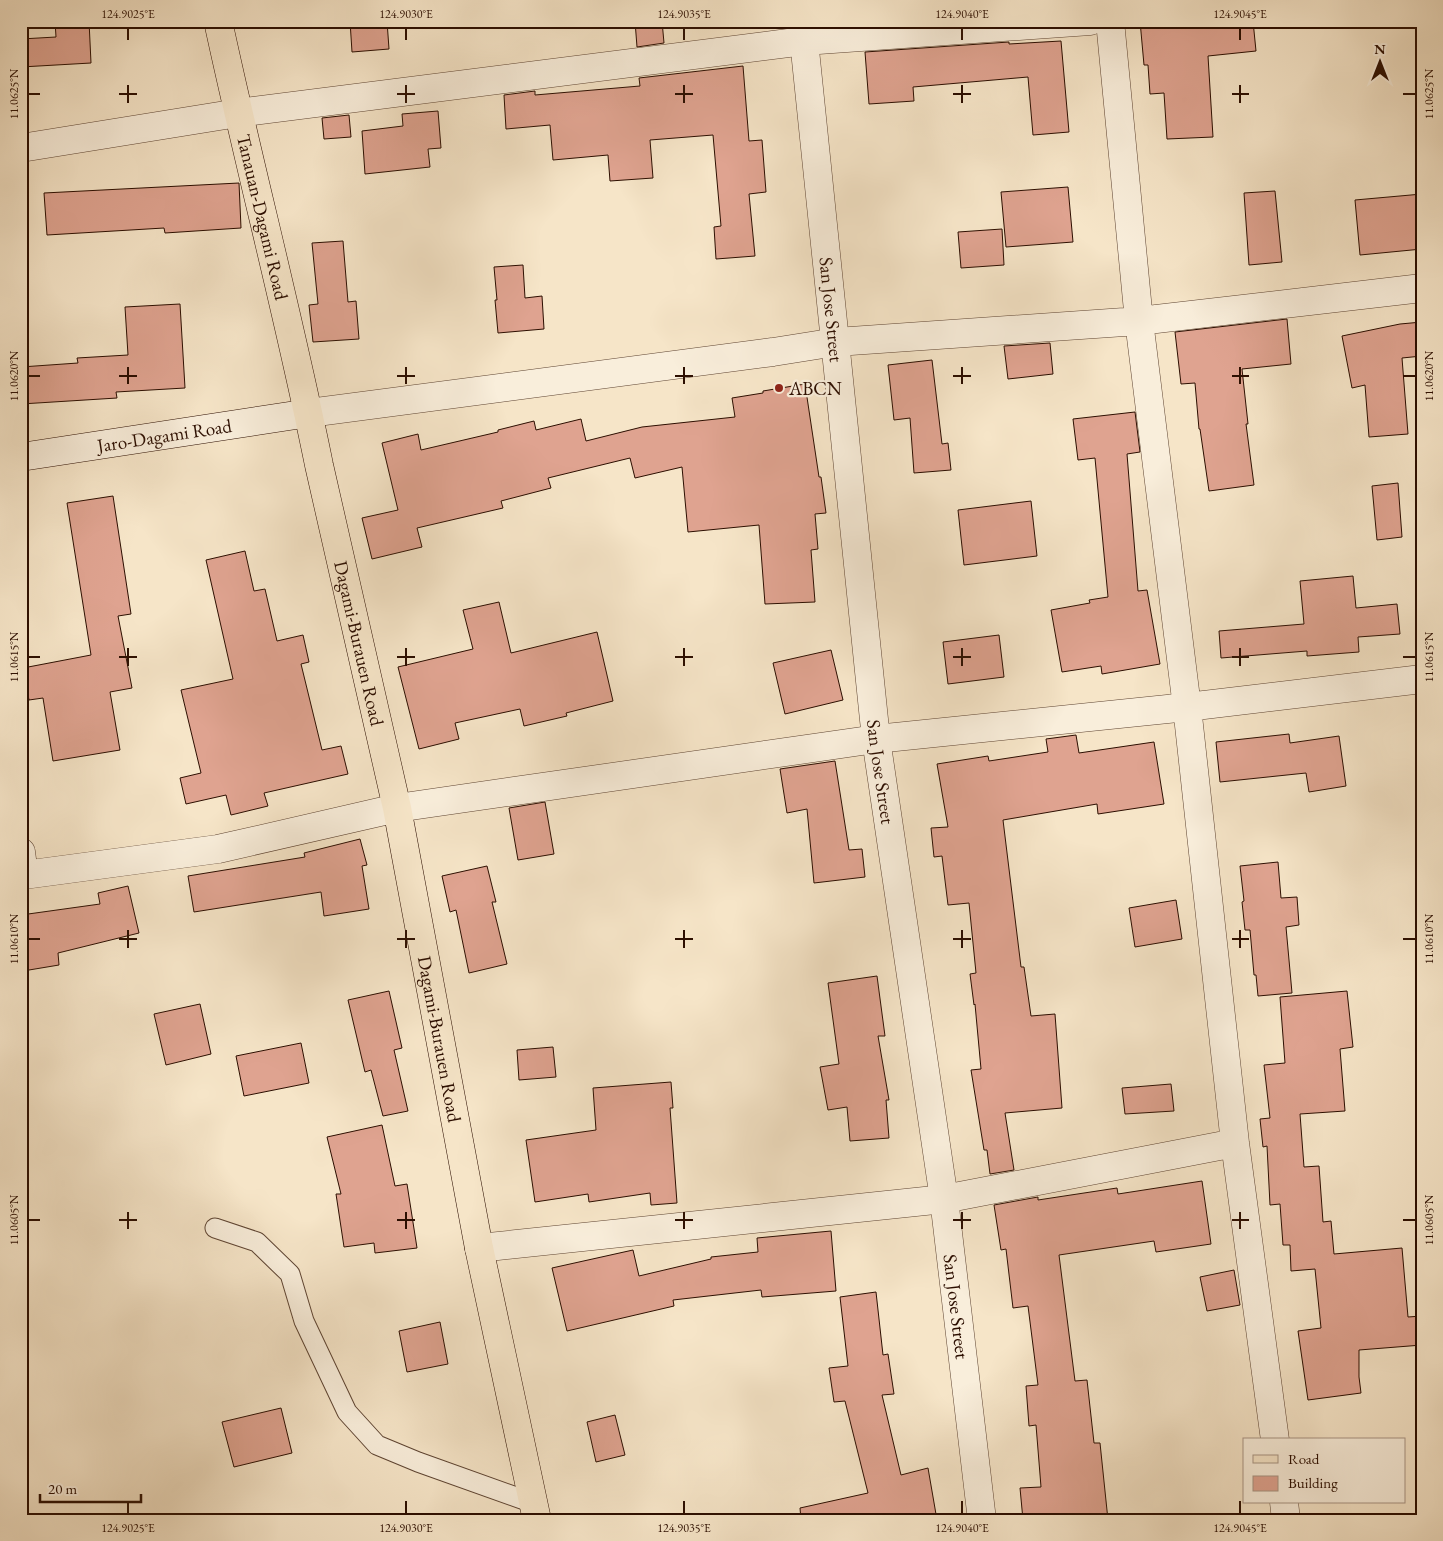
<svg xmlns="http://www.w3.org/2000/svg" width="1443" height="1541" viewBox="0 0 1443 1541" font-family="'EB Garamond',serif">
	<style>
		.building { fill: #dfa390; stroke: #2c0e00 }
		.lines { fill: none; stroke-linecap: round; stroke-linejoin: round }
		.service-casing { stroke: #5e4432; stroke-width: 21 }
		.minor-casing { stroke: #5e4432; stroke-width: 29 }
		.tertiary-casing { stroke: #5e4432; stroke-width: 29 }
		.secondary-casing { stroke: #2c0e00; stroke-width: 29 }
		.primary-casing { stroke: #2c0e00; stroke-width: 29 }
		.service { stroke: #f9eedb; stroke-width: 19 }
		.minor { stroke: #f9eedb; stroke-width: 28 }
		.tertiary { stroke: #f9eedb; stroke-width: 28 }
		.secondary { stroke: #f9eedb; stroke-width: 28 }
		.primary { stroke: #f6e5c8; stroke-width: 28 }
		.ticks { fill: none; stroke: #2c0e00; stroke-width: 2 }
		.poi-dot { fill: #8f2418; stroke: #f9eedb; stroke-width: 2 }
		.labels { text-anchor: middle; stroke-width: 4.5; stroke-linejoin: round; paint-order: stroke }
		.street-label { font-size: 19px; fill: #2c0e00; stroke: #f9eedb }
		.poi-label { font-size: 19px; fill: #2c0e00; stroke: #f9eedb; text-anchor: start }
		.neatline { fill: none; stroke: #2c0e00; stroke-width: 2 }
		.ticks-label { font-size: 12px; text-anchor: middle; fill: #2c0e00 }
	</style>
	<rect width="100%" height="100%" fill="#f6e5c8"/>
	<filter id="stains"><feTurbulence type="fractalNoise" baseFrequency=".004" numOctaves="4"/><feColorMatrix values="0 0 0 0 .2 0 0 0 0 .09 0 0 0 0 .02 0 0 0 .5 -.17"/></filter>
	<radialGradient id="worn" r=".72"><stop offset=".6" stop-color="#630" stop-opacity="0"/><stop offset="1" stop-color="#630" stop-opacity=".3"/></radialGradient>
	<path class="building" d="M55 21H89L91 63 21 67V39L56 37Z
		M350 21H387L389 49 352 52Z
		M635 21H662L664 43 637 47Z
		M1140 21H1253L1256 51 1208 56 1213 137 1167 139 1164 93 1150 94 1148 65H1144Z
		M1061 41 1069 132 1033 135 1028 77 913 87 914 101 869 104 865 52 1009 42V44Z
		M743 66 749 141 762 140 766 192 749 194 755 256 716 259 714 227 721 226 713 135 650 140 653 178 610 181 608 155 553 160 550 125 506 129 504 95 535 91V95L640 86 639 78Z
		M438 111 441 148 428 149 430 167 365 174 362 131 403 126 402 114Z
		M349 115 351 137 324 139 322 118Z
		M239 183 241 228 165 233 164 228 47 235 44 193Z
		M1068 187 1073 242 1006 247 1001 192Z
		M1275 191 1282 262 1249 265 1244 193Z
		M1422 194V249L1360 255 1355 200Z
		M1002 229 1004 265 961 268 958 232Z
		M343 241 348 302 356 301 359 339 313 342 309 305 318 304 312 243Z
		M523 265 525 298 542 296 544 329 498 333 495 300H497L494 267Z
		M180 304 185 388 116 392 117 398 21 404V367L78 363 77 358 128 355 125 307Z
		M1287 319 1291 364 1242 369 1248 424H1246L1254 485 1209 491 1200 429H1199L1195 383 1181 384 1175 332Z
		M1422 322V356L1402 358 1408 434 1369 437 1365 385 1352 388 1342 336 1400 324Z
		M1050 343 1053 374 1008 379 1004 346Z
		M932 360 942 444 948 443 951 470 914 473 910 418 894 420 888 365Z
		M805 384 819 477H821L826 513 815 514 818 549 811 550 815 602 765 604 759 525 688 532 682 467 635 478 630 458 548 478 551 488 501 501 503 508 417 528 422 547 372 559 362 518 398 510 382 443 418 434 421 450 498 432V430L534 421 536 430 581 419 586 441 642 427 735 417 732 398 763 393V391Z
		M1135 412 1140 452 1127 454 1138 591 1147 590 1160 664 1102 674 1101 666 1062 672 1051 610 1090 603 1089 600 1108 597 1095 458 1078 460 1073 419Z
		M1398 483 1402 537 1377 540 1372 486Z
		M113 496 131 614 118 616 132 688 110 692 120 750 53 761 43 698 29 700 23 668 91 655 67 503Z
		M1031 501 1037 556 964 565 958 510Z
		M245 551 254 591 265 589 277 641 303 635 309 662 301 664 322 750 341 746 348 774 264 793 268 806 231 815 226 795 186 804 180 778 201 773 181 690 233 679 206 560Z
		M1353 576 1356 608 1397 604 1400 634 1358 637 1359 652 1307 656V651L1221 658 1219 631 1304 624 1300 581Z
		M499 602 511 653 597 632 613 701 566 713 567 716 524 726 520 709 455 723 459 739 419 749 398 667 473 649 463 610Z
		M999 635 1004 677 948 684 943 642Z
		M831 650 843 700 785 714 773 663Z
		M1289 734 1290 743 1339 736 1346 786 1309 792 1306 773 1220 782 1216 742Z
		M1076 735 1079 753 1154 742 1164 804 1098 814 1097 804 1003 820 1021 967H1024L1031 1016 1055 1014 1062 1108 1005 1113 1014 1170 990 1174 987 1150H984L971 1070 981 1069 975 1004 974 1005 970 974 976 973 969 903 948 905 942 856 934 857 931 828 948 827 937 764 988 756 989 761 1048 752 1046 739Z
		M835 761 849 850 862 849 865 877 814 883 807 809 787 813 780 769Z
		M545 802 554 854 518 860 509 808Z
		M360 839 367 865 362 866 369 909 324 916 321 892 194 912 188 876 305 857 304 853Z
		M1278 862 1281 898 1297 897 1299 925 1286 927 1292 993 1258 996 1256 975H1254L1250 930H1245L1242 902 1244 901 1240 866Z
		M487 866 496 902H492L507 964 469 973 456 910 450 912 442 876Z
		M128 886 139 933 58 953 59 965 23 971 21 957V915L100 904 98 893Z
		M1176 900 1182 939 1135 947 1129 908Z
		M877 976 885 1036H878L889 1100H886L889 1138 850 1141 847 1107 828 1110 820 1067 839 1064 828 983Z
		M389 991 402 1048 394 1050 408 1111 383 1116 371 1070 365 1072 348 1000Z
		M1347 991 1353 1047 1340 1049 1345 1111 1300 1114 1304 1167 1319 1166 1323 1222 1331 1221 1334 1254 1402 1248 1408 1317 1422 1316V1345L1359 1350V1377L1361 1393 1308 1400 1298 1331 1321 1328 1315 1269 1291 1271 1290 1245H1283L1280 1204 1270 1205 1267 1146 1263 1147 1260 1119 1270 1118 1264 1065 1285 1063 1280 997Z
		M200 1004 211 1054 166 1065 154 1014Z
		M301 1043 309 1083 244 1096 236 1056Z
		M553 1047 556 1077 519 1080 517 1050Z
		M671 1082 673 1108H670L677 1203 651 1205 650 1193 589 1202 588 1194 535 1202 526 1140 596 1130 593 1088Z
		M1171 1084 1174 1111 1125 1114 1122 1088Z
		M382 1125 395 1186 407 1184 417 1248 375 1253 374 1243 344 1247 336 1194H341L327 1137Z
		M1202 1181 1211 1244 1156 1252 1154 1241 1059 1255 1075 1381 1087 1380 1094 1443H1100L1108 1520H1023L1020 1488 1041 1487 1036 1425 1029 1426 1026 1386 1038 1385 1028 1306 1013 1308 1006 1249 1001 1250 994 1205 1038 1197V1200L1117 1188 1118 1194Z
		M831 1231 836 1291 762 1297 761 1290 673 1300 674 1306 567 1331 552 1268 633 1250 639 1276 711 1259V1257L758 1252 757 1238Z
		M1234 1270 1240 1305 1207 1311 1200 1277Z
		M876 1292 883 1355 888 1354 894 1394 882 1395 901 1475 928 1468 937 1520H801L800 1508 868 1493 845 1401 834 1402 829 1368 848 1366 840 1297Z
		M440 1322 448 1364 407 1372 399 1331Z
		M281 1408 292 1453 234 1467 222 1422Z
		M615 1415 625 1455 596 1462 587 1422Z"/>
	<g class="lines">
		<defs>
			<path id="service" d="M215 1228 257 1242 290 1274 304 1321 347 1412 377 1445 418 1462 533 1503"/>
			<path id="minor" d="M1110 21 1139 321 1187 707 1235 1143 1275 1440
				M21 148 238 113 804 41 1090 21
				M309 413 773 352 836 342 1139 321 1422 288
				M21 852 24 875 218 849 397 808 876 739 1187 707 1422 679
				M479 1248 944 1199 1235 1143
				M1284 1502 1286 1520"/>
			<g id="tertiary">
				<path id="s1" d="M802 21 876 739 944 1199 982 1520"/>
			</g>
			<g id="secondary">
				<path id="s2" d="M21 457 309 413"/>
			</g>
			<g id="primary">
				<path id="s3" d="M218 21C250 170 289 316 319 465L397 808 479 1248 537 1520"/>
			</g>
		</defs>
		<use href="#service" class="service-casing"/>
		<use href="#minor" class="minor-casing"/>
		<use href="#tertiary" class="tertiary-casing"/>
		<use href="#secondary" class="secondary-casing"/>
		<use href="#primary" class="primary-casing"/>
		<use href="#service" class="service"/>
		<use href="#minor" class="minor"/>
		<use href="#tertiary" class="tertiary"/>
		<use href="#secondary" class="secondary"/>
		<use href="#primary" class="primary"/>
	</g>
	<path class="ticks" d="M128 28V40M406 28V40M684 28V40M962 28V40M1240 28V40M128 85V103M406 85V103M684 85V103M962 85V103M1240 85V103M28 94H40M119 94H137M397 94H415M675 94H693M953 94H971M1232 94H1249M1403 94H1416M128 367V384M406 367V384M684 367V384M962 367V384M1240 367V384M28 376H40M119 376H137M397 376H415M675 376H693M953 376H971M1232 376H1249M1403 376H1416M128 648V666M406 648V666M684 648V666M962 648V666M1240 648V666M28 657H40M119 657H137M397 657H415M675 657H693M953 657H971M1232 657H1249M1403 657H1416M128 930V948M406 930V948M684 930V948M962 930V948M1240 930V948M28 939H40M119 939H137M397 939H415M675 939H693M953 939H971M1232 939H1249M1403 939H1416M128 1212V1229M406 1212V1229M684 1212V1229M962 1212V1229M1240 1212V1229M28 1220H40M119 1220H137M397 1220H415M675 1220H693M953 1220H971M1232 1220H1249M1403 1220H1416M128 1501V1514M406 1501V1514M684 1501V1514M962 1501V1514M1240 1501V1514"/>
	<circle class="poi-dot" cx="779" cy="388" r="5"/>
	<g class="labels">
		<g class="street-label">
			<text dy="7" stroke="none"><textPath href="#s3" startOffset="201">Tanauan-Dagami Road</textPath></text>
			<text dy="7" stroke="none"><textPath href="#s1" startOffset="290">San Jose Street</textPath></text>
			<text dy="7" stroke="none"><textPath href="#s2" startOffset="145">Jaro-Dagami Road</textPath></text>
			<text dy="7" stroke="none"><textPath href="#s3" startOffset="638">Dagami-Burauen Road</textPath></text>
			<text dy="7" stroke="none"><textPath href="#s1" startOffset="755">San Jose Street</textPath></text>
			<text dy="7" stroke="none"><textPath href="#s3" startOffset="1042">Dagami-Burauen Road</textPath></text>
			<text dy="7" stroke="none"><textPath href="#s1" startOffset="1295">San Jose Street</textPath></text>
		</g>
		<g class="poi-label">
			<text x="789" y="395">ABCN</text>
		</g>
	</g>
	<rect width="1443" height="1541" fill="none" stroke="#f6e5c8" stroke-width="55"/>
	<rect x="1243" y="1438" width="162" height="65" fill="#f9eedb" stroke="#a79483"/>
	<rect x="1253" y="1455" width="25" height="8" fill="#f6e5c8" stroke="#a79483"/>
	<text x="1288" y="1464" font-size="15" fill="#2c0e00">Road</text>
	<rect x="1253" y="1476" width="25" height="15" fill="#dfa390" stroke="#a79483"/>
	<text x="1288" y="1488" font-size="15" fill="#2c0e00">Building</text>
	<g transform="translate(1380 62)" stroke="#f9eedb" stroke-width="4" paint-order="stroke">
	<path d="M0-4L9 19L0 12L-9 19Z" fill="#2c0e00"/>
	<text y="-8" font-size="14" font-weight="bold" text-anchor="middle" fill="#2c0e00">N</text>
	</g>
	<path d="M40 1494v8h101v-8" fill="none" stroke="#2c0e00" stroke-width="2.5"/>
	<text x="48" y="1494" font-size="15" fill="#2c0e00" stroke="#f9eedb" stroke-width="4" paint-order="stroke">20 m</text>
	<rect x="28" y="28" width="1388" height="1486" class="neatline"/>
	<g class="ticks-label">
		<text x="128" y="18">124.9025°E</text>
		<text x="406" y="18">124.9030°E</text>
		<text x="684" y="18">124.9035°E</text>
		<text x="962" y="18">124.9040°E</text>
		<text x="1240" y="18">124.9045°E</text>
		<text transform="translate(14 94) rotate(-90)" y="4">11.0625°N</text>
		<text transform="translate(1429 94) rotate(-90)" y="4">11.0625°N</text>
		<text transform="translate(14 376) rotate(-90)" y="4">11.0620°N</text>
		<text transform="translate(1429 376) rotate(-90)" y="4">11.0620°N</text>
		<text transform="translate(14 657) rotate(-90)" y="4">11.0615°N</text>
		<text transform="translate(1429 657) rotate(-90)" y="4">11.0615°N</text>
		<text transform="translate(14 939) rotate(-90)" y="4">11.0610°N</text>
		<text transform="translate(1429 939) rotate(-90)" y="4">11.0610°N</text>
		<text transform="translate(14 1220) rotate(-90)" y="4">11.0605°N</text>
		<text transform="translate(1429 1220) rotate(-90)" y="4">11.0605°N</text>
		<text x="128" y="1532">124.9025°E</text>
		<text x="406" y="1532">124.9030°E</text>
		<text x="684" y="1532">124.9035°E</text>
		<text x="962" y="1532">124.9040°E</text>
		<text x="1240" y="1532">124.9045°E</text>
	</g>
	<rect width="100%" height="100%" filter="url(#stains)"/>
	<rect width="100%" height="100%" fill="url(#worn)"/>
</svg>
